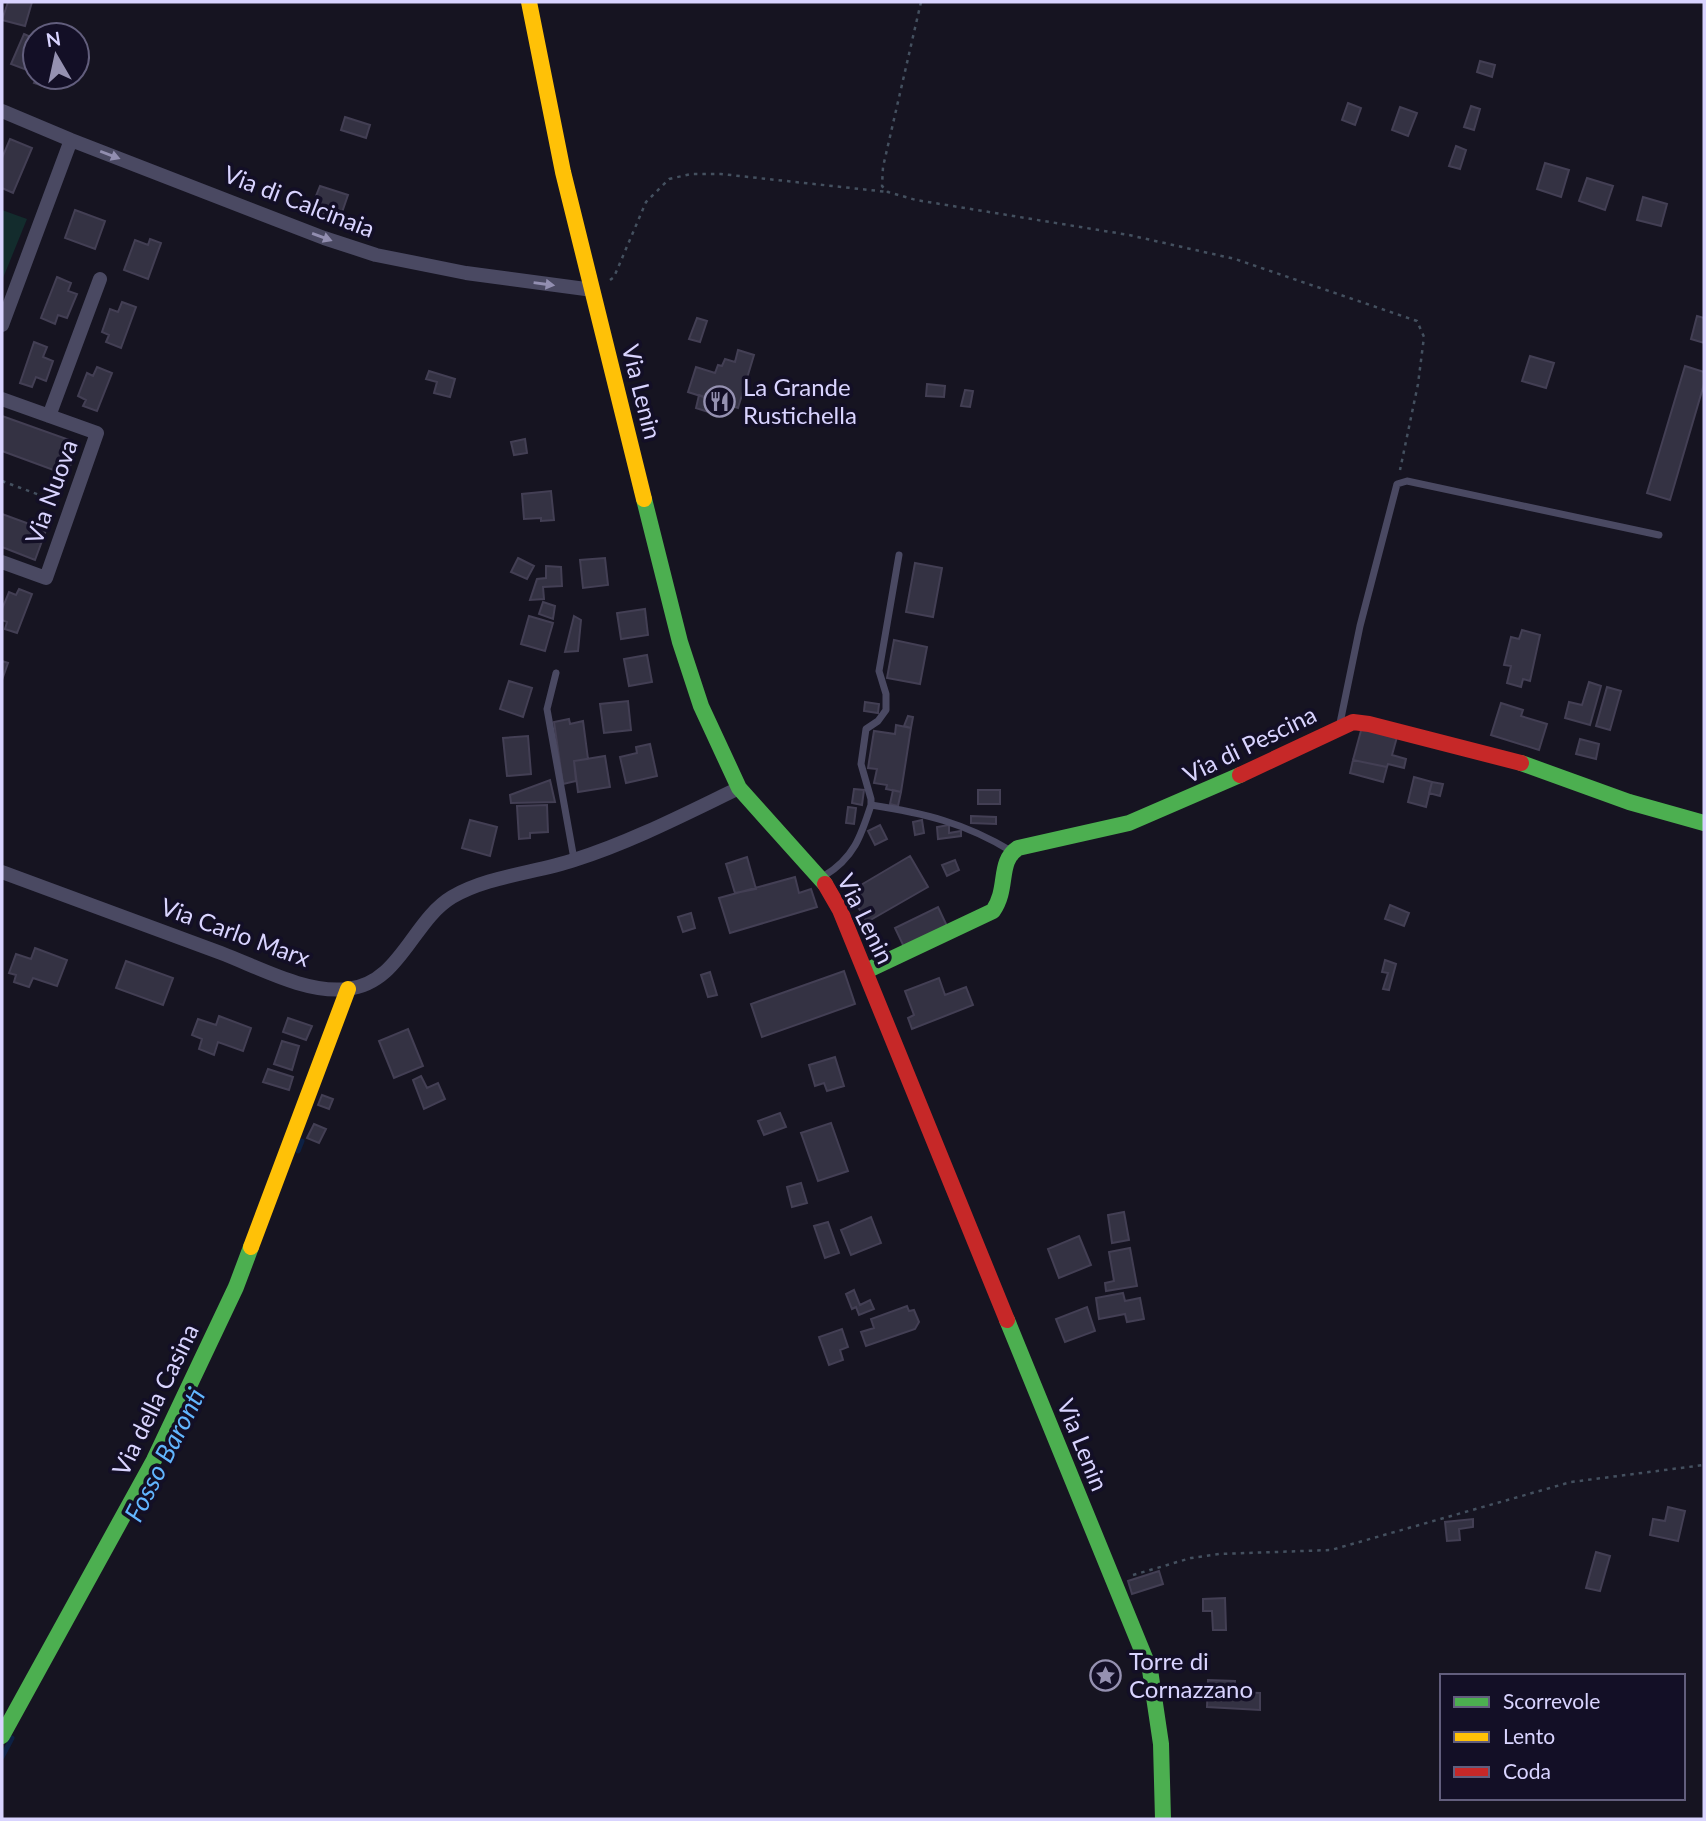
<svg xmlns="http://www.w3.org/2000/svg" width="1706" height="1821" viewBox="0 0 1706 1821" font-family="Lato,sans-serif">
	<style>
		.green { fill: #132c2d }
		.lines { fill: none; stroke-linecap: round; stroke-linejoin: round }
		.stream { stroke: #0d2144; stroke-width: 5 }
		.building { fill: #343243; stroke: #433f54; stroke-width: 2 }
		.path { stroke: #44505f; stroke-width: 2.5; stroke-dasharray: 3.5 5; stroke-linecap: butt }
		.lane { stroke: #4a4962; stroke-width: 7 }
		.street { stroke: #4a4962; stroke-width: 14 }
		.fast { stroke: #4caf50; stroke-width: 16 }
		.slow { stroke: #ffc107; stroke-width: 16 }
		.jam { stroke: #c62828; stroke-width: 16 }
		.oneway { fill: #928eb0 }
		.labels { text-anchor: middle; stroke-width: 7; stroke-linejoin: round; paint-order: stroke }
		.street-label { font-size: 24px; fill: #d9d4ff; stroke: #130f26 }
		.poi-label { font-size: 24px; fill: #d9d4ff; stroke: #130f26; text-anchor: start }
		.water-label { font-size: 26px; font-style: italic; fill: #62b6ff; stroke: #130f26 }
	</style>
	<rect width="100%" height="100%" fill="#161421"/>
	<path class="green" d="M2 210 27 219 3 278H2Z"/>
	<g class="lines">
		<path class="stream" d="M298 1151 302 1141
			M2 1757 12 1738"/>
	</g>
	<path class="building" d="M8 2H32L25 26 2 20Z
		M24 34 35 39V73L11 64Z
		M1480 61 1495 65 1492 77 1477 72Z
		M37 77H50L46 87 34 83Z
		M1348 103 1361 108 1355 125 1342 120Z
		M1471 106 1480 109 1474 130 1464 127Z
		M1400 107 1417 113 1408 136 1392 130Z
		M345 117 370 125 366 138 341 130Z
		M10 139 32 148 13 193 2 188V158Z
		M1456 146 1466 150 1460 169 1449 166Z
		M1545 163 1569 170 1561 197 1537 189Z
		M1587 178 1613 186 1605 210 1579 201Z
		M320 186 348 195 338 224 319 217 322 210 312 206Z
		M1643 197 1667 204 1661 226 1637 220Z
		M75 210 105 221 95 249 65 238Z
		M150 239 161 243 148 279 124 270 135 240 148 245Z
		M57 277 71 283 68 291 77 294 67 318 58 315 55 324 41 318Z
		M122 302 136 307 121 348 106 342 109 335 102 332 110 309 118 312Z
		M1697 316 1704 318V343L1691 339Z
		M697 318 707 321 700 342 689 339Z
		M34 342 47 347 43 357 53 361 46 381 36 377 32 387 20 383Z
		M738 350 754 355 738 408 688 392 696 367 715 373 718 365 722 366 725 359 735 362Z
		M1530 356 1554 363 1546 388 1522 381Z
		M1685 366 1704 372V384L1670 500 1647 493Z
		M97 367 112 373 97 411 83 406 86 400 78 396 87 373 93 376Z
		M429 371 455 379 450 397 434 393 437 382 426 379Z
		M927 384 945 386 944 397 926 396Z
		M965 390 973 391 970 407 961 406Z
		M699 395 725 404 721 416 696 408Z
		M2 416 78 443 67 475 2 451Z
		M525 439 527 453 514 455 511 442Z
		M551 491 554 520 541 521V518L524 519 522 494Z
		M2 514 46 530 35 560 2 547Z
		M518 558 534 566 527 579 511 572Z
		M605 558 608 585 583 588 580 560Z
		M915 563 942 568 933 617 906 612Z
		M546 566 561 567 562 586 543 587 544 599 530 600 537 579 546 578Z
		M19 589 32 594 17 633 5 629 7 622 2 620V609L9 592 16 595Z
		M543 602 555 606 553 619 539 614Z
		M645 609 648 635 621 639 617 613Z
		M529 616 553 623 545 651 521 644Z
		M574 616 581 620 578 651 565 652Z
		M1522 630 1540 635 1530 681 1523 679 1521 687 1507 683 1511 666 1504 665 1511 637 1519 639Z
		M894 640 927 647 920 684 887 678Z
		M647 655 652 682 629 686 624 659Z
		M2 661 8 663 2 680Z
		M509 681 532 688 523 717 500 709Z
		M1589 682 1601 686 1590 725 1565 718 1569 702 1582 705Z
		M1607 687 1621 691 1610 730 1596 726Z
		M628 701 631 730 604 733 600 704Z
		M865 702 879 704 878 713 864 711Z
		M1501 703 1523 710 1521 716 1547 724 1539 750 1491 735Z
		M908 716 913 717 911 728 904 726Z
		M569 719 570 724 583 721 588 759 574 761 576 781 563 784 554 722Z
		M896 725 911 728 901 792 886 789 887 785 874 783 877 769 868 768 874 731 895 734Z
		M1362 727 1397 737 1392 755 1406 759 1404 768 1388 764 1387 767 1353 760Z
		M528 736 531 774 507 776 503 738Z
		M1580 739 1599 744 1596 759 1576 754Z
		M650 744 657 776 626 783 620 757 637 753 636 747Z
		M605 756 610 787 578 792 574 761Z
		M1353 760 1387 767 1383 782 1350 773Z
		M1414 777 1432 782 1426 807 1408 802Z
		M550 780 555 802 511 803 510 795Z
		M1432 782 1443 784 1440 796 1429 793Z
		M854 789 864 790 862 805 852 803Z
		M893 790 901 792 898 806 890 804Z
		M978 790H1000V804H978Z
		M547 805 548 832 530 833V838L519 839 517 806Z
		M848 807 856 808 854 824 846 823Z
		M971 816 996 817V824L971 823Z
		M470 820 497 827 490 856 462 848Z
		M922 820 924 833 915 835 913 822Z
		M880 825 887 839 875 845 868 831Z
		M949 825V833L961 831V836L938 839 937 827Z
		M910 856 928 887 867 922 849 892Z
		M747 857 756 889 735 893 726 864Z
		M955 860 959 870 947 876 942 865Z
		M795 877 799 893 811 889 817 907 730 933 719 898Z
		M1390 905 1409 913 1404 926 1385 919Z
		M938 907 947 926 904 947 895 928Z
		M691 913 695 928 683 932 678 917Z
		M35 948 67 960 57 986 33 978 29 987 14 982 16 975 9 973 16 954 31 959Z
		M1385 960 1396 964 1389 990 1383 989 1388 973 1382 972Z
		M126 961 173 978 163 1005 116 988Z
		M844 971 855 1004 762 1037 751 1004Z
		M710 972 717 995 708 997 701 975Z
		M939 978 945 995 966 987 973 1005 912 1029 908 1018 914 1015 905 991Z
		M219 1016 251 1028 243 1051 218 1042 214 1055 199 1049 202 1039 192 1035 198 1019 216 1025Z
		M288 1018 312 1026 306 1040 283 1032Z
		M408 1029 423 1066 394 1078 379 1041Z
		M282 1041 299 1046 292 1070 274 1064Z
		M835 1057 844 1086 827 1091 824 1083 815 1086 809 1065Z
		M268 1069 293 1077 289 1090 263 1082Z
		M421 1076 427 1088 438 1083 445 1099 424 1109 413 1080Z
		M322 1095 333 1099 329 1109 318 1105Z
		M780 1113 786 1127 764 1135 758 1121Z
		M831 1123 848 1171 818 1181 801 1133Z
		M314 1124 326 1129 319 1143 307 1138Z
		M801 1183 807 1203 792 1207 787 1187Z
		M1124 1212 1129 1240 1112 1243 1108 1215Z
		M871 1217 881 1243 851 1255 841 1230Z
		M828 1222 839 1253 825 1258 814 1226Z
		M1079 1236 1091 1265 1059 1278 1048 1249Z
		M1130 1248 1137 1286 1106 1291 1105 1283 1114 1281 1109 1252Z
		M854 1290 860 1305 870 1300 874 1309 859 1315 856 1307 852 1309 846 1294Z
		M1123 1293 1125 1301 1140 1298 1144 1319 1127 1322 1125 1314 1099 1319 1096 1298Z
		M907 1306 909 1311 914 1310 919 1322 915 1329 866 1346 861 1332 874 1328 871 1319Z
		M1087 1307 1095 1331 1065 1342 1056 1319Z
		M842 1329 848 1347 840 1350 843 1360 829 1365 819 1337Z
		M1668 1507 1685 1511 1678 1541 1650 1535 1653 1519 1665 1521Z
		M1473 1519V1527L1459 1529 1460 1540 1447 1541 1445 1522Z
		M1596 1552 1610 1556 1600 1591 1586 1588Z
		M1159 1571 1163 1584 1132 1594 1128 1581Z
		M1225 1598 1226 1630H1213L1212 1611H1203V1599Z
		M1208 1680 1235 1681 1234 1692 1260 1693V1710L1207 1707Z"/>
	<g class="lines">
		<path class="path" d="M921 2 883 167 882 186 888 192 916 200 1129 235 1235 259 1417 321 1424 337 1418 384 1400 470
			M610 280 614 277 646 202 669 179 691 174H721L888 192
			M2 481 58 502
			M1133 1575 1191 1558 1219 1554 1331 1550 1571 1482 1704 1465"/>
		<path class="lane" d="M556 673 547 709 574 859
			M1340 723 1360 626 1397 484 1407 481 1659 535
			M871 805C924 813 965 823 1011 851
			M824 876C854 858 861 836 871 805V799L861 764 866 729 878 721 886 710V694L879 671 899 555"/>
		<path class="street" d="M2 111 71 140 324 238 376 255 466 273 593 290
			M2 325 71 140
			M2 399 97 433 46 578 2 562
			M49 416 100 279
			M2 872C75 899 148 926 221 953 258 967 306 994 347 989 400 984 412 921 452 897 488 876 535 873 574 860 631 842 685 814 739 788"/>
		<path class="fast" d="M644 499 680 642 701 706 739 788 825 884
			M1521 763 1629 802 1704 823
			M866 971 993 911C1009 888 997 862 1018 848L1129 823 1240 775
			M1007 1320 1150 1670 1161 1744 1163 1819
			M2 1736 154 1460 236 1287 251 1247"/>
		<path class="slow" d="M529 2 563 172 644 499
			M251 1247 348 989"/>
		<path class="jam" d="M1240 775 1353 722 1369 724 1521 763
			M825 884 840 910 1007 1320"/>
	</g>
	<defs><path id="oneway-solid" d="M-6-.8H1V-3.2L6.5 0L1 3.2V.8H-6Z" transform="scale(1.75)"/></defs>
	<g class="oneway">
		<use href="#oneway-solid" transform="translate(110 155) rotate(21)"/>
		<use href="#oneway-solid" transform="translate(322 237) rotate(20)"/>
		<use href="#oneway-solid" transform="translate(544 284) rotate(8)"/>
	</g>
	<defs>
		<symbol id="restaurant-ring" viewBox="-11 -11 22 22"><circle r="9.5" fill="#130f26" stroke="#9591b1" stroke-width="1.5"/><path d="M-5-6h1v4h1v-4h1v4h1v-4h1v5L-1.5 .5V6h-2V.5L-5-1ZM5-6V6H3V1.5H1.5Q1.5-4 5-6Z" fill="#9591b1"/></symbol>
		<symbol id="sight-ring" viewBox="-11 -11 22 22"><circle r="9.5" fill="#130f26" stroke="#9591b1" stroke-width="1.5"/><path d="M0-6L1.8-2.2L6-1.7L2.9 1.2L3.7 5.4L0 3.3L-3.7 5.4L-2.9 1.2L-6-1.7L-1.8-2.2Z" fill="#9591b1"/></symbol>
	</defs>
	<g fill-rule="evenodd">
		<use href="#restaurant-ring" x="702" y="384" width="35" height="35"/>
		<use href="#sight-ring" x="1088" y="1658" width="35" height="35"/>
	</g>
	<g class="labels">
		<g class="street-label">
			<text transform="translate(299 202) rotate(21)" y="8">Via di Calcinaia</text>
			<text transform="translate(641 392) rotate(76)" y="8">Via Lenin</text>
			<text transform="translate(52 492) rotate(-70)" y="8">Via Nuova</text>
			<text transform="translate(1250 745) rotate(-26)" y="8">Via di Pescina</text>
			<text transform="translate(865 919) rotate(64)" y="8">Via Lenin</text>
			<text transform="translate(235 933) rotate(20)" y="8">Via Carlo Marx</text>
			<text transform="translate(156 1400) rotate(-64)" y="8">Via della Casina</text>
			<text transform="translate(1082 1445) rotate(68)" y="8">Via Lenin</text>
		</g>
		<g class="poi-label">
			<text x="743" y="396">La Grande<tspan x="743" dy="28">Rustichella</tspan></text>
			<text x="1129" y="1670">Torre di<tspan x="1129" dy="28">Cornazzano</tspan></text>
		</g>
		<g class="water-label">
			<text transform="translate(165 1455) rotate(-63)" y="9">Fosso Baronti</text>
		</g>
	</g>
	<rect width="1706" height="1821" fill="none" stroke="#d9d4ff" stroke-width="7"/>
	<rect x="1440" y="1674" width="245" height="126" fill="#130f26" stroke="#625e7d" stroke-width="2"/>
	<rect x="1454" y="1697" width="35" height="10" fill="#4caf50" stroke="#625e7d" stroke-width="2"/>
	<text x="1503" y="1709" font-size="21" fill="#d9d4ff">Scorrevole</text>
	<rect x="1454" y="1732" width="35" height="10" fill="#ffc107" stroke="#625e7d" stroke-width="2"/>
	<text x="1503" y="1744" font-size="21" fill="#d9d4ff">Lento</text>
	<rect x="1454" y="1767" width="35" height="10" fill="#c62828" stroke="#625e7d" stroke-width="2"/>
	<text x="1503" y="1779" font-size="21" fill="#d9d4ff">Coda</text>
	<g transform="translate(56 56) rotate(351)"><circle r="33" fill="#130f26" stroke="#625e7d" stroke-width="2"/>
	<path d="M0-5L12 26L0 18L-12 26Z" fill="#9591b1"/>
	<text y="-10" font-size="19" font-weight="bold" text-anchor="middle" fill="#d9d4ff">N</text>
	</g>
</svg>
